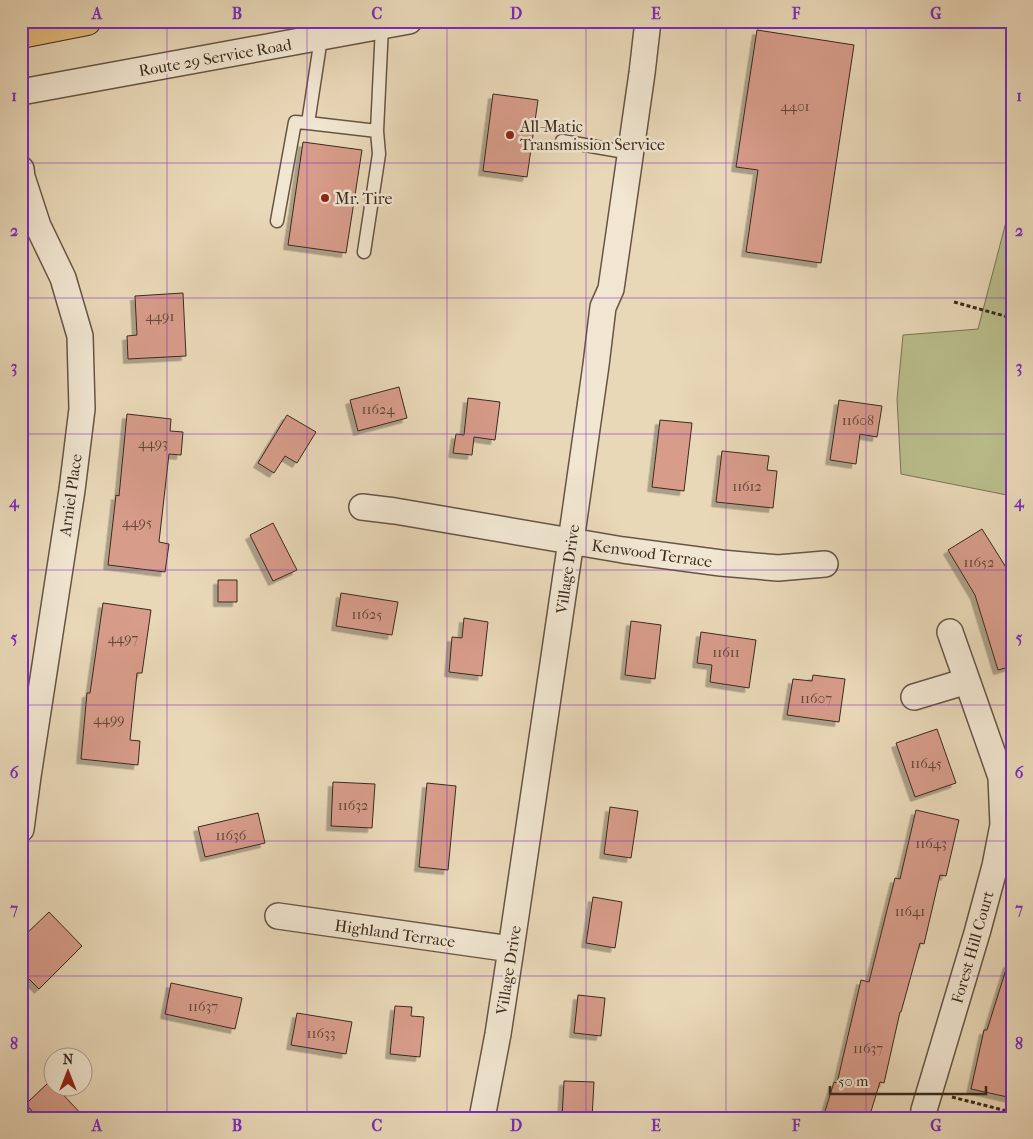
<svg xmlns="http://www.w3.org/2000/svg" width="1033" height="1139" viewBox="0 0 1033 1139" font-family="'IM FELL French Canon',serif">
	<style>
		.green { fill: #babe8c; stroke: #7a7454 }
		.building { fill: #d79c8a; stroke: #3a291d; filter: url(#shadow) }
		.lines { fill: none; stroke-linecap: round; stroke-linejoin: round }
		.lane-casing { stroke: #654; stroke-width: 15 }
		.street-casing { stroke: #654; stroke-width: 28 }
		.primary-casing { stroke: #3a291d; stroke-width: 30 }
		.path { stroke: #3a291d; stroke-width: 3; stroke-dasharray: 4 2.5; stroke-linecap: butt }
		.lane { stroke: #f1e6d1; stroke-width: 12 }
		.street { stroke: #f1e6d1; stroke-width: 25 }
		.primary { stroke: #e4bc7c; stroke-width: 28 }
		.grid { fill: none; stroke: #7b2cbf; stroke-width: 1; stroke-opacity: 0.55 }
		.poi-dot { fill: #8f2418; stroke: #f1e6d1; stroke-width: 2 }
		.labels { text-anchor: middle; stroke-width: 5; stroke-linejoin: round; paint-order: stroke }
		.number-label { font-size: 14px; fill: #614638 }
		.street-label { font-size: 16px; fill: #3a291d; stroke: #f1e6d1 }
		.poi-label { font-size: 16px; fill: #3a291d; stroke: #f1e6d1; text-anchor: start }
		.neatline { fill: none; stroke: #7b2cbf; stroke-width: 2 }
		.grid-label { font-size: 16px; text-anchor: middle; font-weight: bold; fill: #7b2cbf }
	</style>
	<defs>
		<filter id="shadow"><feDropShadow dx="-4.5" dy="4.5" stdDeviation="0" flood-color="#0004"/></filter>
	</defs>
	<rect width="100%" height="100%" fill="#e9d8b8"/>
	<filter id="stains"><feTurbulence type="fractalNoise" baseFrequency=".004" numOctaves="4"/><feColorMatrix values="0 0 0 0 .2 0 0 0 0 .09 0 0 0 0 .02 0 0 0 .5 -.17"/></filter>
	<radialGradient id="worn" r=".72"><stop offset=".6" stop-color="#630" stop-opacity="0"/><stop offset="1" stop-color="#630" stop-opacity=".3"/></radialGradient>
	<path class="green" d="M1012 199V496L901 474 897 399 903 335 978 329Z"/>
	<path class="building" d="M757 30 854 45 821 263 746 252 758 170 736 167Z
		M493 94 538 100 527 177 483 171Z
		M303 142 362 150 346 253 288 245Z
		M183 293 186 356 128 359 127 336 137 335 135 296Z
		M399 387 407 418 358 431 350 400Z
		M468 398 500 402 495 440 474 437 472 455 453 453 456 434 464 435Z
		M839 400 882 406 877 437 860 434 856 464 830 460Z
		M127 414 171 419 170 431 183 432 181 455 169 454 159 542 169 544 165 572 108 565 116 495 119 496Z
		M287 415 316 432 297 463 285 456 274 473 258 463Z
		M660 420 692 423 684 491 652 487Z
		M722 451 769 456 767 470 777 471 773 508 716 502Z
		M273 523 297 570 273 581 250 535Z
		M982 529 1012 577V666L998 670 975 595 948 550Z
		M218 580H237V602H218Z
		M341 593 398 602 392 635 336 626Z
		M103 603 151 610 142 673H137L130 740 140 741 138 765 81 759 87 693H90Z
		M464 618 488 622 482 676 449 672 452 637 462 638Z
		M631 621 661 625 655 679 625 675Z
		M701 632 756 640 749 688 710 682 712 665 697 663Z
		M813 675 845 679 839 722 787 715 793 679 812 681Z
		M937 729 956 783 915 797 896 743Z
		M333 782 375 784 372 828 331 826Z
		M427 783 456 786 448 870 419 867Z
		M610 807 638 811 631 858 604 854Z
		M916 810 959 820 946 876 940 875 924 944 920 943 901 1012H900L884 1083 880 1082 869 1118H823L834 1082 837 1083 861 980 869 982 895 878 900 879Z
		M258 813 265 843 205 857 198 827Z
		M593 897 622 902 615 948 586 943Z
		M49 912 82 946 39 989 21 971V939Z
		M1008 963H1012V1098L971 1089 984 1030H987Z
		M171 983 242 998 235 1029 165 1014Z
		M578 995 605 998 601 1036 574 1033Z
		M395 1006 412 1007 411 1016 424 1017 420 1057 390 1054Z
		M297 1013 352 1022 346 1054 291 1045Z
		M50 1081 52 1083V1086H55L85 1118H38L26 1104Z
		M564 1081 594 1082 592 1118H562Z"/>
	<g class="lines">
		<defs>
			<path id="lane" d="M308 123 377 131
				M562 141 631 153
				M277 221 295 122 308 123 321 38
				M364 252 379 154 377 131 382 26"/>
			<path id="street" d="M21 92 409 21
				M21 169 22 177 38 226 63 278 80 336 82 409 72 490 28 776 21 829
				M362 507 395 511 623 550 721 563 778 568 825 564
				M914 697 967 681
				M278 916 511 949
				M482 1118 498 1034 511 949 571 541 596 365 603 307 611 289 642 73 648 21
				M923 1118 924 1110 977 933 995 866 1003 825 1001 777 950 632"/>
			<path id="primary" d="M21 34 87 21"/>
		</defs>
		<use href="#lane" class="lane-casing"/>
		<use href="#street" class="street-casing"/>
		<use href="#primary" class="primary-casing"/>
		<path class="path" d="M954 302 1012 318
			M952 1097 1003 1110 1012 1111"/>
		<use href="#lane" class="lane"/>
		<use href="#street" class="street"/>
		<use href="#primary" class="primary"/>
	</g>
	<path class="grid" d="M167 21V1118M307 21V1118M447 21V1118M586 21V1118M726 21V1118M866 21V1118M21 163H1012M21 298H1012M21 434H1012M21 570H1012M21 705H1012M21 841H1012M21 976H1012"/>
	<g class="poi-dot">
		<circle cx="510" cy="135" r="5"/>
		<circle cx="325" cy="198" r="5"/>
	</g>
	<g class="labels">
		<g class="number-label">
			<text x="795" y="111">4401</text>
			<text x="160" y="321">4491</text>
			<text x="378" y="414">11624</text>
			<text x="858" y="425">11608</text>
			<text x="153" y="448">4493</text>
			<text x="747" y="491">11612</text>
			<text x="137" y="527">4495</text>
			<text x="979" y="567">11652</text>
			<text x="367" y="619">11625</text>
			<text x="123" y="643">4497</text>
			<text x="726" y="657">11611</text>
			<text x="816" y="703">11607</text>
			<text x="109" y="724">4499</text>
			<text x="926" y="768">11645</text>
			<text x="353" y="810">11632</text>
			<text x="231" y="840">11636</text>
			<text x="931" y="848">11643</text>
			<text x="910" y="916">11641</text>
			<text x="203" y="1011">11637</text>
			<text x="321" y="1038">11633</text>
			<text x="868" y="1053">11637</text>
		</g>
		<g class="street-label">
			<text transform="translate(215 57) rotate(-10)" y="6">Route 29 Service Road</text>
			<text transform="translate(70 495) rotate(-82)" y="6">Arniel Place</text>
			<text transform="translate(652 553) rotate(8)" y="6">Kenwood Terrace</text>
			<text transform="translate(567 569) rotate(-82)" y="6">Village Drive</text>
			<text transform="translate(395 933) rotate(8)" y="6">Highland Terrace</text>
			<text transform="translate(972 947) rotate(-74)" y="6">Forest Hill Court</text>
			<text transform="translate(508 970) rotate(-81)" y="6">Village Drive</text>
		</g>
		<g class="poi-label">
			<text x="520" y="132">All-Matic<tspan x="520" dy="18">Transmission Service</tspan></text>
			<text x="335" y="204">Mr. Tire</text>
		</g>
	</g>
	<rect width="1033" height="1139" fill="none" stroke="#e9d8b8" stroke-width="55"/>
	<g transform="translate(68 1072)"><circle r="24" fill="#f1e6d1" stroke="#a89a89"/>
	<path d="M0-4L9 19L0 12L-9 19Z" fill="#8f2418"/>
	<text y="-8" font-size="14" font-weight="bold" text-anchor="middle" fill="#3a291d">N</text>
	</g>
	<path d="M830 1086v8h156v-8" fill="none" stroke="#3a291d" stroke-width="2.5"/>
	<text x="838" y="1086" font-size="15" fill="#3a291d" stroke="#f1e6d1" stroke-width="4" paint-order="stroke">50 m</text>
	<rect x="28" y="28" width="978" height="1084" class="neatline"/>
	<g class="grid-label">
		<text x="97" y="19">A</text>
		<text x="237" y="19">B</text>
		<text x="377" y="19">C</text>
		<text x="516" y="19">D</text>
		<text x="656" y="19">E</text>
		<text x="796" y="19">F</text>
		<text x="936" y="19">G</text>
		<text x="14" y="101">1</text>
		<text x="1019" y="101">1</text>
		<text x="14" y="236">2</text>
		<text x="1019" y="236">2</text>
		<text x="14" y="372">3</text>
		<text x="1019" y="372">3</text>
		<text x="14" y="507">4</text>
		<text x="1019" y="507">4</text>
		<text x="14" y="643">5</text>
		<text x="1019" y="643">5</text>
		<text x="14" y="778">6</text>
		<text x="1019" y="778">6</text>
		<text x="14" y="914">7</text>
		<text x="1019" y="914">7</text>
		<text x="14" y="1049">8</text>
		<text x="1019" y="1049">8</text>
		<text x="97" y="1131">A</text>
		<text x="237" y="1131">B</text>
		<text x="377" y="1131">C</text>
		<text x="516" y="1131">D</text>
		<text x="656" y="1131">E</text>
		<text x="796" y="1131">F</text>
		<text x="936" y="1131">G</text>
	</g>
	<rect width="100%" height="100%" filter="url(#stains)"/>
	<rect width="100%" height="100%" fill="url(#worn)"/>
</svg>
